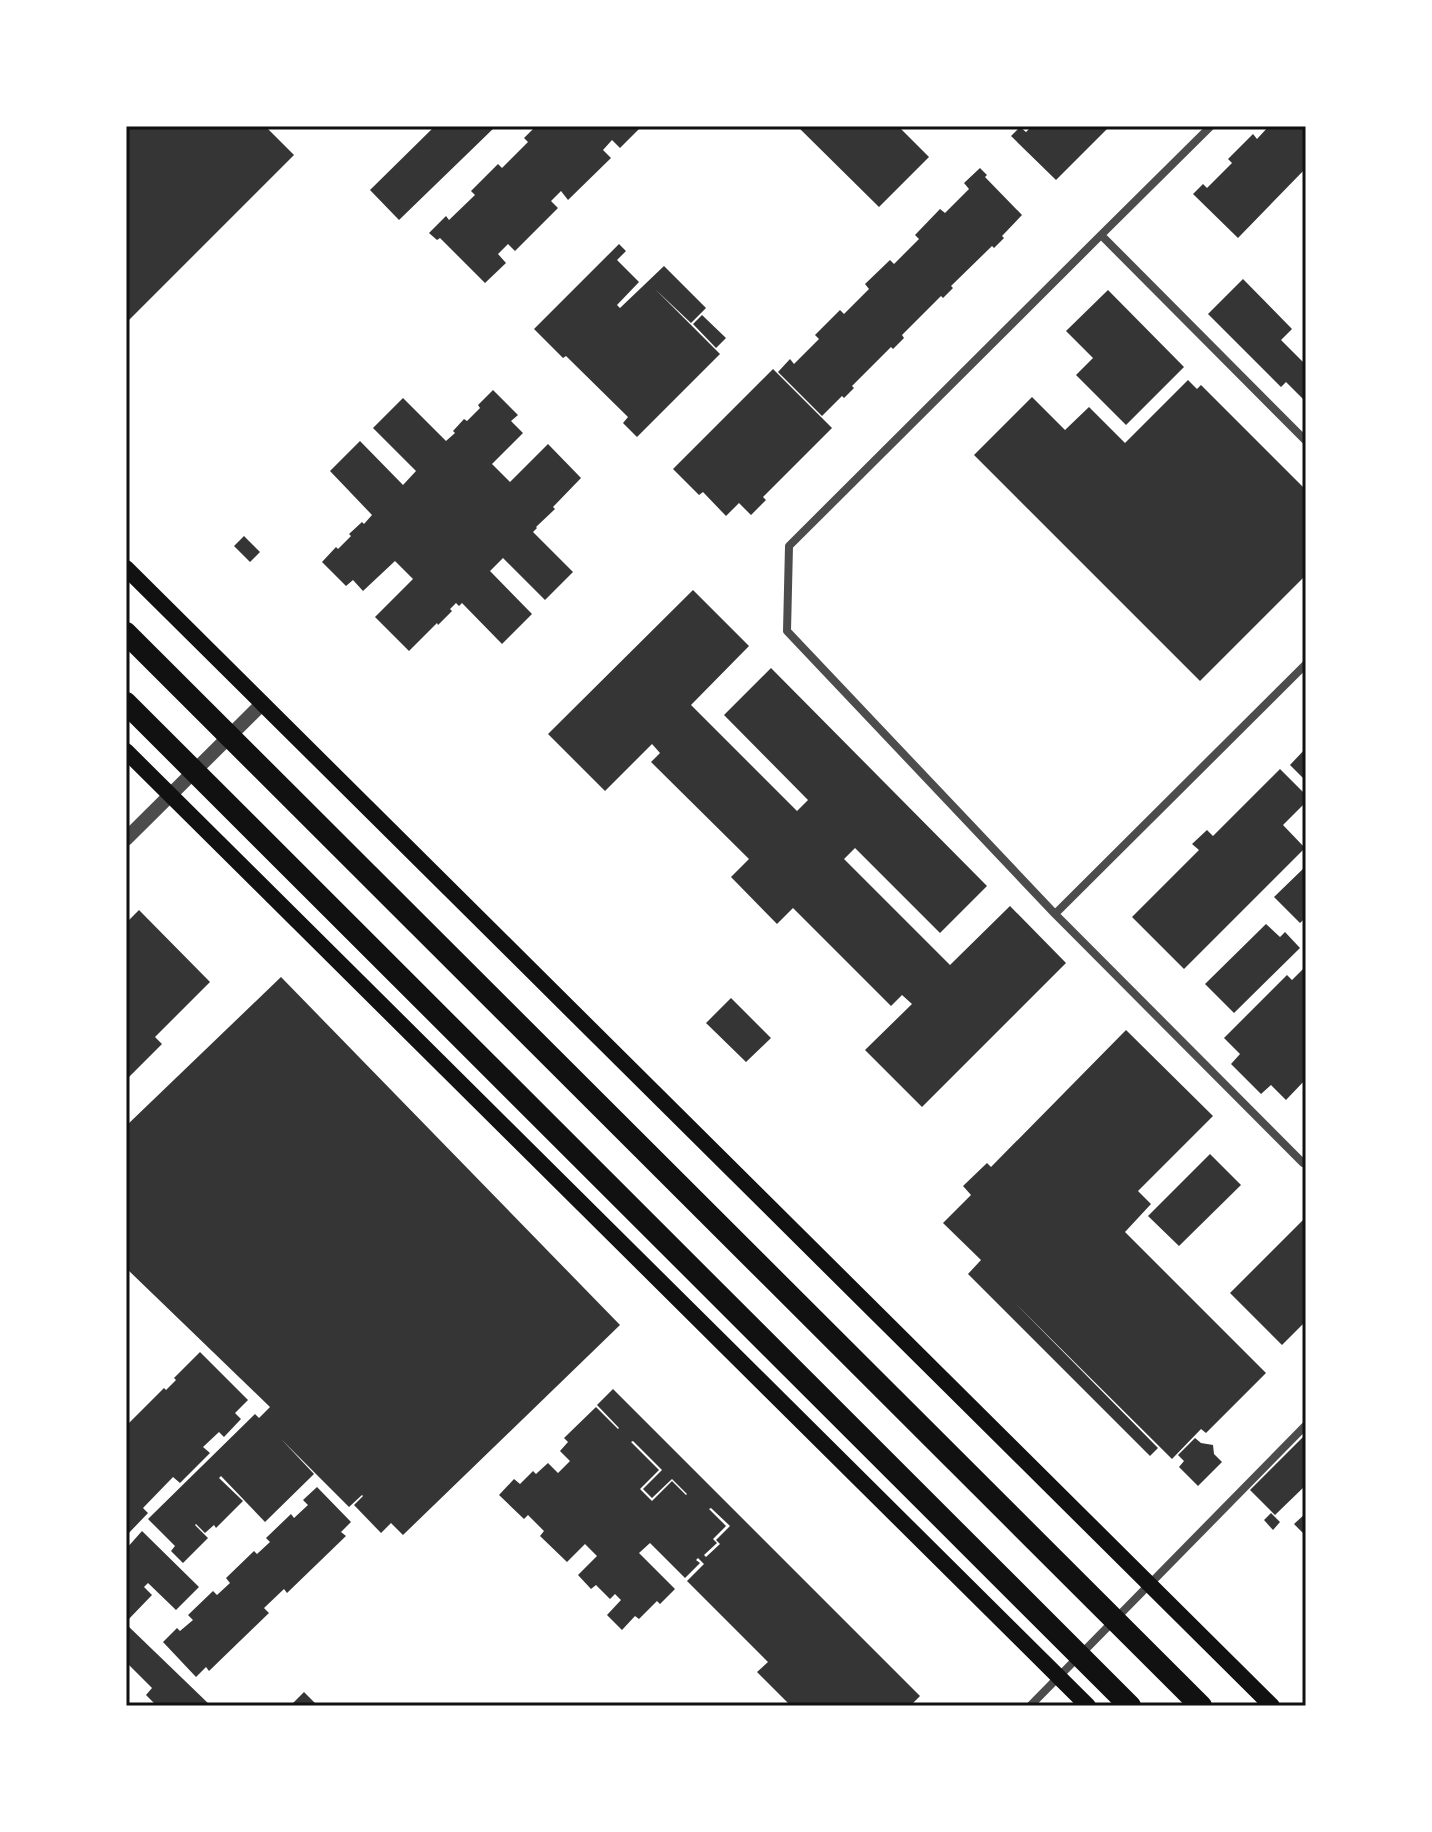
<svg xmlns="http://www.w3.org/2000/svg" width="1432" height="1832" viewBox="0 0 1432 1832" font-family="Barlow,sans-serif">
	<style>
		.building { fill: #353535; fill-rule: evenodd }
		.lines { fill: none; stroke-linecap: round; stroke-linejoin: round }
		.minor { stroke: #4c4c4c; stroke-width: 8 }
		.tertiary { stroke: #4c4c4c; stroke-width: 14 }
		.secondary { stroke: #111; stroke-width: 16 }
		.trunk { stroke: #111; stroke-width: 22 }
		.neatline { fill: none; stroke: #111; stroke-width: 3 }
	</style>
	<rect width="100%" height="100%" fill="#fff"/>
	<path class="building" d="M126 126H265L294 155 126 323Z
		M435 126H496L399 220 370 190Z
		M536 126H642L620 148 612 140 603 150 611 158 568 200 561 191 551 201 558 208 515 251 508 244 498 254 506 263 485 283 440 238 437 240 429 233 446 216 449 220 475 195 471 191 498 164 502 168 528 142 524 138Z
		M797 126H898L929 157 879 207Z
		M1032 126H1110L1056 180 1011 136 1020 127 1026 132Z
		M1269 126H1306V168L1238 238 1193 194 1203 184 1207 188 1232 163 1228 159 1253 134 1257 139Z
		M980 168 987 175 985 177 1022 215 1002 236 1004 238 994 248 992 246 951 286 953 288 943 298 941 296 902 335 904 338 893 349 891 347 852 386 854 388 844 398 842 396 822 416 778 372 790 359 794 364 819 339 815 335 840 310 844 314 869 289 865 284 890 260 894 264 919 239 915 235 940 209 945 213 969 189 964 183Z
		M619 244 626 251 617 260 639 282 617 305 620 308 664 266 706 308 691 323 655 289 720 354 637 437 623 423 628 417 566 356 563 358 534 329Z
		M1243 279 1292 329 1281 340 1306 365V402L1286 382 1281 387 1208 314Z
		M1108 290 1184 367 1126 425 1076 375 1093 358 1066 331Z
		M702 315 726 338 716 348 693 324Z
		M773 369 832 428 763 497 766 500 751 515 739 503 726 516 703 492 699 495 673 469Z
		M1188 380 1197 389 1201 385 1306 490V510L1304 511 1306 513V575L1200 681 974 455 1032 397 1065 430 1089 407 1125 443Z
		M493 390 518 415 511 421 523 433 492 464 510 482 548 444 581 478 553 507 555 509 536 527 537 528 533 532 573 572 545 600 503 558 490 571 532 614 502 644 462 603 459 606 456 603 450 609 452 611 438 625 437 623 409 651 375 617 413 579 395 561 363 591 353 580 346 586 322 562 336 547 338 549 351 536 349 534 362 522 364 524 372 515 330 471 360 441 403 485 416 471 373 428 403 398 446 441 455 433 453 431 464 419 467 421 480 408 478 405Z
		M244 536 260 552 250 562 234 546Z
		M693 590 749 646 691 705 797 811 808 800 724 715 771 668 987 886 940 933 855 848 844 859 950 965 1010 906 1066 963 922 1107 865 1050 912 1004 902 995 891 1006 793 908 777 924 731 877 749 859 651 762 660 753 652 744 605 791 548 734Z
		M1306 748V781L1290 765Z
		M1280 769 1306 795V802L1283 825 1305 848 1184 969 1132 917 1199 850 1192 844 1207 830 1213 836Z
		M1306 866V917L1300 923 1274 897Z
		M139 910 210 982 155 1037 162 1044 126 1080V923Z
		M1266 924 1280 937 1285 932 1300 948 1234 1013 1205 984Z
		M1306 966V1079L1286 1100 1271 1085 1261 1094 1231 1064 1240 1054 1224 1038 1287 975 1292 980Z
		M281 977 620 1325 403 1535 391 1523 381 1533 354 1505 363 1496 362 1495 349 1507 281 1439 314 1474 265 1522 221 1476 219 1478 243 1501 216 1528 214 1525 205 1533 196 1524 195 1525 208 1538 183 1563 171 1551 175 1546 148 1519 255 1414 259 1418 270 1407 126 1268V1126Z
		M731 998 771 1038 746 1062 706 1023Z
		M1126 1030 1213 1116 1138 1191 1151 1204 1125 1232 1266 1373 1206 1433 1201 1429 1172 1459 1013 1301 1158 1448 1150 1456 968 1274 981 1260 943 1223 971 1195 963 1186 987 1163 991 1167Z
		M1210 1154 1241 1185 1179 1246 1148 1216Z
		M1306 1217V1321L1282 1345 1230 1293Z
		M200 1352 248 1400 235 1413 241 1419 224 1437 219 1432 203 1447 210 1453 180 1483 173 1477 143 1508 148 1513 126 1536V1426L164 1388 166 1390 176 1380 174 1378Z
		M613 1389 920 1696 910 1706H791L757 1672 768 1662 687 1581 704 1564 698 1558 696 1560 700 1563 685 1578 650 1543 639 1553 675 1589 660 1604 657 1601 639 1619 635 1616 622 1630 607 1615 621 1600 615 1594 610 1599 596 1585 591 1589 578 1575 597 1556 585 1544 567 1562 540 1536 544 1531 528 1515 524 1519 499 1495 514 1479 520 1484 533 1471 536 1474 548 1463 558 1473 570 1461 560 1451 568 1442 564 1438 596 1407 618 1429 619 1428 597 1405ZM633 1441 662 1470 643 1489 652 1498 672 1479 687 1494 686 1495 672 1481 652 1501 640 1489 659 1470 631 1442ZM711 1508 730 1526 716 1540 720 1544 706 1557 704 1555 717 1543 713 1539 726 1526 709 1509Z
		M1306 1434V1485L1275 1515 1250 1490Z
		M1195 1438 1201 1443 1213 1445 1214 1454 1222 1462 1198 1486 1179 1467 1184 1461 1178 1455Z
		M317 1487 351 1522 341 1532 346 1536 287 1593 284 1589 264 1608 269 1613 209 1671 206 1667 196 1677 163 1642 177 1628 180 1631 193 1620 188 1615 213 1591 217 1595 230 1583 226 1578 254 1551 257 1554 270 1542 266 1538 291 1514 294 1518 308 1505 303 1500Z
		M1271 1513 1280 1522 1273 1530 1264 1520Z
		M1306 1513V1536L1294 1524Z
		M142 1531 199 1587 176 1610 148 1583 144 1587 152 1595 126 1622V1549Z
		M126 1624 211 1706H157L146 1695 152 1688 126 1662Z
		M304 1692 318 1706H290Z"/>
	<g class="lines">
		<path class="minor" d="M1211 126 1101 235 1306 441
			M1306 664 1055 914 1303 1163 1306 1160
			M1055 914 787 631 789 546 1101 235
			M1030 1706 1306 1425"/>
		<path class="tertiary" d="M126 839 263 703"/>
		<path class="secondary" d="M126 568 1272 1706
			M126 751 1088 1706"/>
		<path class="trunk" d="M126 633 1201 1706
			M126 703 1130 1706"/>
	</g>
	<rect width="1432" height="1832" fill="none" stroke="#ffffff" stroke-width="256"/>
	<rect x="128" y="128" width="1176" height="1576" class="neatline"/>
</svg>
